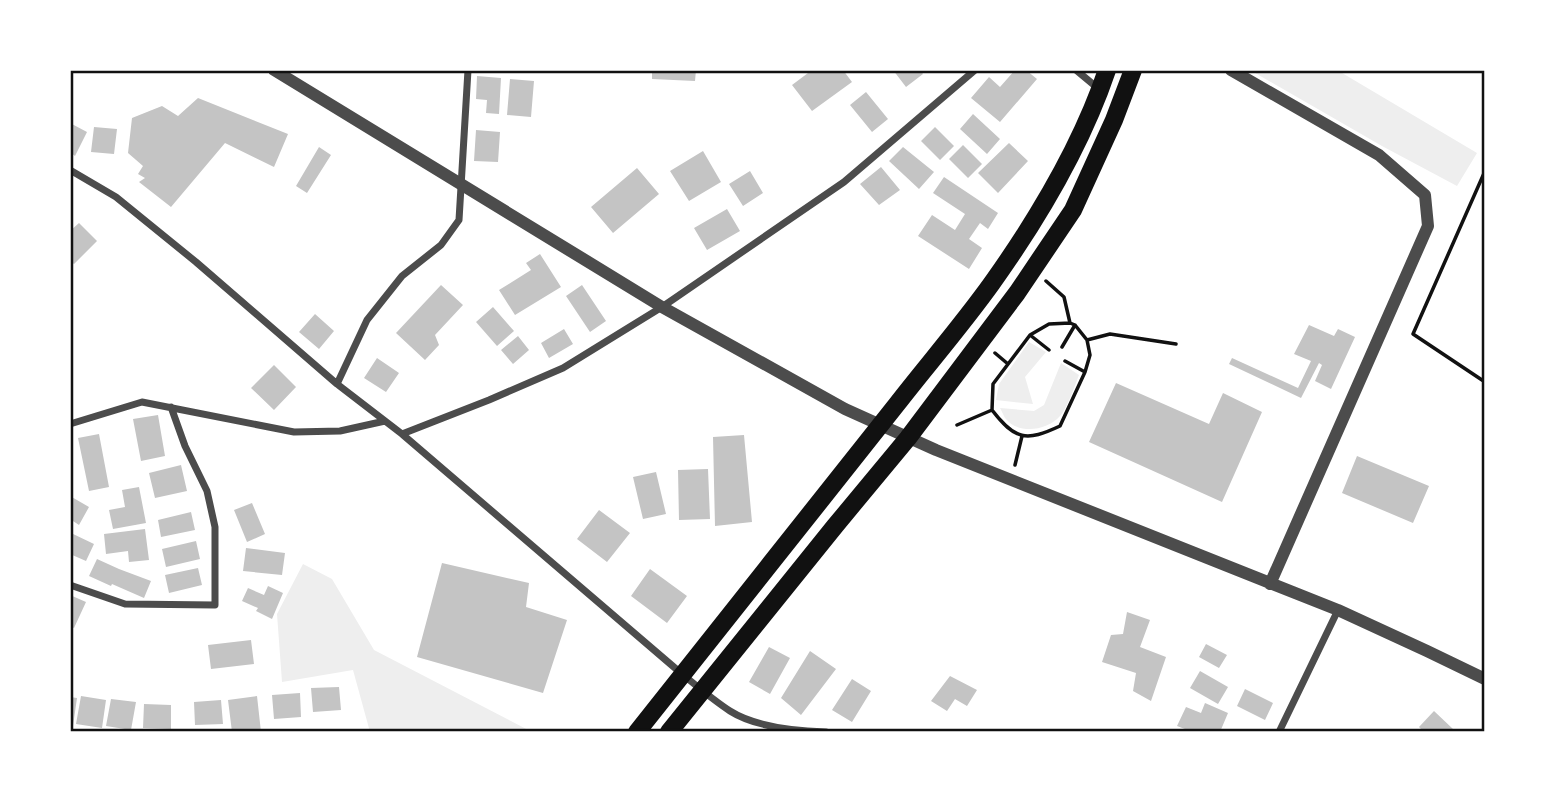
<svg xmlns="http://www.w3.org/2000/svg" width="1555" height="802" viewBox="0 0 1555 802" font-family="Mulish,sans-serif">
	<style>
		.green { fill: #eee }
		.building { fill: #c4c4c4 }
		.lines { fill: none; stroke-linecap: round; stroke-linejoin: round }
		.path { stroke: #111; stroke-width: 3.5 }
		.minor { stroke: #4c4c4c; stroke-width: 7 }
		.tertiary { stroke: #4c4c4c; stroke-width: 12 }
		.trunk { stroke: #111; stroke-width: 18 }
		.neatline { fill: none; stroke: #111; stroke-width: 2.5 }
	</style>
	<rect width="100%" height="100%" fill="#fff"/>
	<path class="green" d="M1250 70H1337L1477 153 1457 186 1382 146Z
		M1029 342 1046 352 1025 377 1033 404 996 400 999 384Z
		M1061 363 1079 375C1075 385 1067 409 1060 416 1047 431 1018 435 1005 418 1003 415 1002 411 1000 408L1034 411 1044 405Z
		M303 564 332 579 374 650 532 732H370L353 670 282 682 277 614Z"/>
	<path class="building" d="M652 70H696L695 81 652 79Z
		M812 70H843L852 82 812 111 792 85Z
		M893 70H920L923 74 906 87Z
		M1015 70H1026L1037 79 1000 122 971 98 989 77 1000 87Z
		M477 76 501 78 499 114 486 113 487 100 476 99Z
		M510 79 534 81 531 117 507 115Z
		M866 92 888 119 872 132 850 105Z
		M198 98 288 134 274 167 225 143 171 207 139 182 145 178 138 174 143 166 128 153 132 118 162 106 178 116Z
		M973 114 1000 139 987 154 960 129Z
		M70 123 87 132 75 156 70 152Z
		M94 127 117 129 114 154 91 152Z
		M935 127 954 146 940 160 921 141Z
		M476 130 500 132 498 162 474 161Z
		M1009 143 1028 161 998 193 978 173Z
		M963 145 982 164 968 178 949 159Z
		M319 147 331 155 307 193 296 186Z
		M903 147 934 172 919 189 889 161Z
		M703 151 721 182 689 201 670 171Z
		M881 167 900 190 879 205 860 184Z
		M637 168 659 194 613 233 591 207Z
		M750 171 763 193 743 206 729 184Z
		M944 177 998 213 988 229 980 223 969 239 982 248 969 269 918 236 932 215 955 230 965 214 933 193Z
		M727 209 740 231 707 250 694 228Z
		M79 223 97 241 74 264 70 261V231Z
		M540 254 561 287 515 315 499 290 531 270 526 263Z
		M441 285 463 305 435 335 439 345 425 360 396 333Z
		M582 285 606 321 590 332 566 296Z
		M493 307 514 331 497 346 476 322Z
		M315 314 334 331 319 349 299 332Z
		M1309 325 1334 336 1338 329 1355 337 1331 389 1315 381 1322 365 1319 363 1301 398 1229 364 1232 358 1298 388 1311 361 1294 354Z
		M564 329 573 344 549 358 541 343Z
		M518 336 529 350 513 364 501 350Z
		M377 358 399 373 386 392 364 378Z
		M274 365 296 387 274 410 251 388Z
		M1116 383 1209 424 1223 393 1262 412 1222 502 1089 442Z
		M158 415 165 456 141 461 133 419Z
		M99 434 109 487 89 491 78 438Z
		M744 435 752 522 715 526 713 437Z
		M1357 456 1429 486 1413 523 1342 493Z
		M181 465 187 491 155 498 149 473Z
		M708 469 710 519 679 520 678 470Z
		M656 472 666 514 643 519 633 477Z
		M139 487 146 523 113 529 109 510 125 507 122 490Z
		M70 496 89 507 79 525 70 519Z
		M252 503 265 534 247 542 234 510Z
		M599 510 630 533 607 562 577 539Z
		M191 512 195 530 161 537 158 520Z
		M145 529 149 560 129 562 128 551 106 554 104 534Z
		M71 533 94 544 86 561 70 554Z
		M196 541 200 559 166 567 162 549Z
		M246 548 285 553 282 575 243 571Z
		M97 559 119 569 151 581 144 598 112 584 111 586 89 576Z
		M442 563 529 583 526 607 567 620 543 693 417 657Z
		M198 568 202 585 169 593 165 575Z
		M650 569 687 596 667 623 631 596Z
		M268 586 283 593 272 619 256 611 258 608 242 601 248 588 264 595Z
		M70 595 86 602 74 628 70 626Z
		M1127 612 1150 620 1140 647 1166 657 1151 701 1133 691 1136 673 1102 662 1111 635 1123 634Z
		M251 640 254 664 211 669 208 645Z
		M1206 644 1227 655 1219 668 1199 657Z
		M769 647 790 658 770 694 749 682Z
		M810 651 836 669 801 715 781 698Z
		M1200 671 1228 687 1218 704 1190 688Z
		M950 676 977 690 967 706 955 699 947 711 931 701Z
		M852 679 871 691 852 722 832 710Z
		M339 687 341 710 313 712 311 688Z
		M1245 689 1273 703 1265 720 1237 706Z
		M300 693 301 717 274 719 272 695Z
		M81 696 106 700 102 728 76 724Z
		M257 696 261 732H232L228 700Z
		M70 697 77 698 73 726H70Z
		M111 699 136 702 131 730 106 726Z
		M221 700 223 724 195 725 194 702Z
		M1205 703 1228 713 1220 732H1189L1190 731 1177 726 1186 707 1201 713Z
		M144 704 171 705V729L143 728Z
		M1434 711 1453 729 1450 732H1424L1419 727Z"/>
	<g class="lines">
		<path class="path" d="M1485 171 1413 334 1485 382
			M1046 281 1064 297 1070 323
			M1030 335 1049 350
			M1062 347 1075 325
			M995 353 1008 364
			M1065 361 1085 372
			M992 410 993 384 1030 335 1049 324 1070 323 1075 325 1087 340
			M957 425 992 410C1015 440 1026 442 1060 426L1085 372 1090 355 1087 340 1110 334 1176 344
			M1015 465 1022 436"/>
		<path class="minor" d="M1076 70 1100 90
			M70 170 116 197 196 262 337 384 402 434 682 674C698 687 713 700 730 711 755 727 797 731 826 732
			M337 384 367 320 402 276 441 245 459 220 468 70
			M70 424 142 402 294 432 340 431 385 421
			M402 434 489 400 563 368 662 307 844 182 975 70
			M70 585 125 604 215 605V527L207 491 185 446 171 407
			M1279 732 1338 610"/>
		<path class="tertiary" d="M274 70 662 307 845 409 936 450 1338 610 1427 651 1485 679
			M1231 70 1379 155 1425 195 1428 226 1270 584"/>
		<path class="trunk" d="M637 732C723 622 811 514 897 404 928 364 962 325 992 283 1039 217 1081 147 1107 70
			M669 732 835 526 908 438 1017 293 1073 210 1114 120 1133 70"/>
	</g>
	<rect width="1555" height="802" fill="none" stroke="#ffffff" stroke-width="144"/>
	<rect x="72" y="72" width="1411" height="658" class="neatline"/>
</svg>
